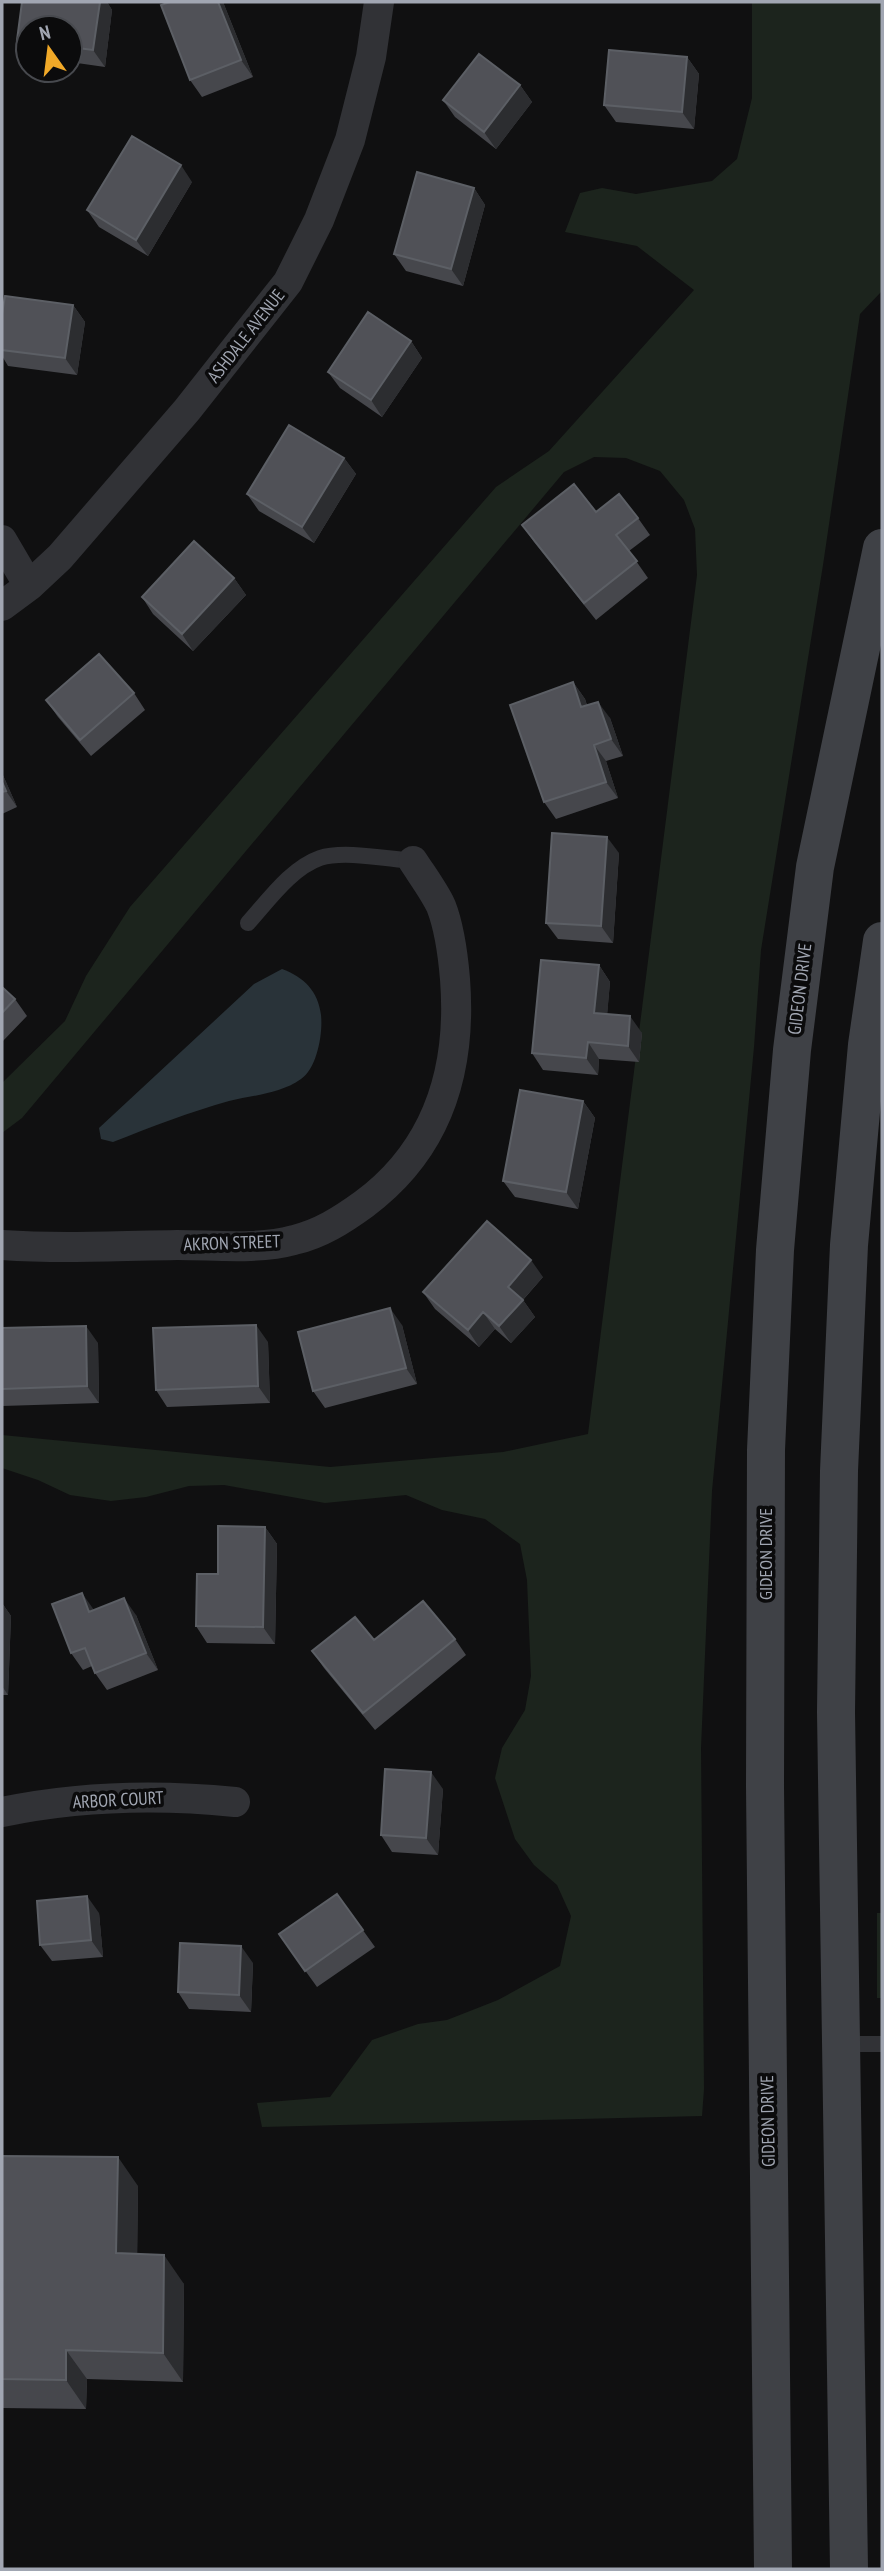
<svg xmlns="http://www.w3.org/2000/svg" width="884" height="2571" viewBox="0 0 884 2571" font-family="'PT Sans Narrow',sans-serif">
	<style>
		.green { fill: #1c241d }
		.water { fill: #293339 }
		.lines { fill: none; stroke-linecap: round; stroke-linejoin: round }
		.lane { stroke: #313236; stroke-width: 16 }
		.street { stroke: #313236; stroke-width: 30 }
		.secondary { stroke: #3f4146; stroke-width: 38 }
		.wall { fill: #46474c }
		.shaded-wall { fill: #2c2d30 }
		.building { fill: #505157; stroke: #5c5f65; stroke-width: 2 }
		.labels { text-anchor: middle; stroke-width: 7; stroke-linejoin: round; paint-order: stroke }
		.street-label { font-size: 18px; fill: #a1a6b2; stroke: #0b0b0c }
	</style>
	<rect width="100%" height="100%" fill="#101011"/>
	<path class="green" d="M752 2H882V291L860 314 823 565 761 950 754 1047 712 1491 701 1748 704 2089 702 2116 262 2127 257 2103 330 2097 372 2040 418 2024 447 2020 498 2000 560 1966 571 1916 557 1885 534 1865 515 1839 495 1778 502 1748 525 1710 531 1676 527 1580 520 1544 485 1519 442 1510 406 1495 325 1503 224 1485 189 1486 146 1497 111 1501 70 1495 38 1480 2 1468V1435L330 1467 503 1452 588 1434 697 575 695 529 684 500 660 471 626 458 594 457 564 472 22 1118 2 1133V1083L65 1021 86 976 130 907 496 487 549 451 694 290 637 246 565 232 580 193 602 188 636 194 712 181 737 159 752 98Z
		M877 1913H882V1998H877Z"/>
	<path class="water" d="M282 969C304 977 318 991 321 1015 323 1034 317 1068 301 1079 280 1094 253 1095 229 1101 190 1112 151 1127 113 1142L101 1139 99 1128 254 984Z"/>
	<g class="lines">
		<path class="lane" d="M248 923C268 901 291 868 320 858 344 850 387 859 413 861
			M842 2044H882"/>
		<path class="street" d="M2 540 29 586
			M2 606 29 586 60 557 187 410 288 282 319 220 350 140 371 57 379 2
			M2 1245C60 1249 119 1246 177 1245 215 1245 257 1250 294 1240 320 1234 342 1220 364 1204 438 1149 462 1069 455 979 453 955 450 929 441 906 434 891 422 875 413 861
			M2 1812C79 1796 157 1794 235 1802"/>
		<path class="secondary" d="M773 2569 765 1786 766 1450 775 1250 792 1050 815 867 882 548
			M849 2569 836 1712 839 1471 849 1245 867 1045 882 941"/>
	</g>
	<path class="wall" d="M22 2H107L112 10 105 67 70 62V28H28V55L17 40Z
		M170 2H223L253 77 202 97 190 80Z
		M687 57 699 74 694 129 616 122 604 105Z
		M520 85 532 102 496 149 455 117 443 100Z
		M192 182 148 256 99 227 87 210Z
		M474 188 485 205 463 286 406 271 394 254Z
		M73 305 85 322 77 375 8 366 2 356V314Z
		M411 341 422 358 382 417 340 388 328 372Z
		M344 458 356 474 314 543 259 511 247 494Z
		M596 512 638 518 650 535 629 551 648 578 596 620 534 542 522 525Z
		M234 578 246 595 193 651 153 614 142 597Z
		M573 682 585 699 587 705 610 718 623 756 606 761 618 798 556 819 544 802Z
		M134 693 145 710 91 756 58 717 46 700Z
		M2 773 17 807 2 814Z
		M619 853 613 943 558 939 546 923Z
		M599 965 610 982 607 1014 642 1033 639 1062 599 1059 598 1075 543 1070 532 1053Z
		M2 987 15 999 27 1016 2 1042Z
		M583 1101 595 1118 578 1209 515 1197 503 1181Z
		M543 1277 523 1300 535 1317 511 1343 495 1329 479 1347 435 1309 423 1292Z
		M402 1325 417 1384 325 1408 313 1391Z
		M2 1328 98 1343 99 1403 2 1406Z
		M268 1342 270 1403 167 1407 156 1390Z
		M265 1527 277 1544 275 1644 207 1643 196 1626Z
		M2 1603 11 1616 8 1695H2Z
		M94 1610 136 1615 158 1670 107 1690 95 1673 92 1666 83 1670 71 1653Z
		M455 1639 466 1655 375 1730 324 1668 312 1651Z
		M443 1789 438 1855 392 1852 381 1835Z
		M337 1894 375 1947 317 1987 279 1934Z
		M99 1913 103 1957 52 1961 40 1945Z
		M253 1963 251 2012 189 2009 178 1992Z
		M2 2156 138 2186 137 2254 184 2284 183 2382 87 2379 86 2409 2 2408Z"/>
	<path class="shaded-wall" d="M100 2H107L112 10 105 67 93 50Z
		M218 2H223L253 77 241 60Z
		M687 57 699 74 694 129 682 112Z
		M520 85 532 102 496 149 484 132Z
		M181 165 192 182 148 256 136 240Z
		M474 188 485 205 463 286 451 269Z
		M73 305 85 322 77 375 65 358Z
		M411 341 422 358 382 417 371 400Z
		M344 458 356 474 314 543 302 527Z
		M234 578 246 595 193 651 182 634Z
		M573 682 585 699 593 724 581 707Z
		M598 702 610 718 623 756 611 739Z
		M594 745 606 761 618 798 606 782Z
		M2 773 17 807 6 791 2 782Z
		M607 837 619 853 613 943 601 926Z
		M599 965 610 982 606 1029 594 1013Z
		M630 1016 642 1033 639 1062 628 1046Z
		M588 1042 599 1059 598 1075 586 1058Z
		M583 1101 595 1118 578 1209 566 1192Z
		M531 1260 543 1277 520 1303 508 1287Z
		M523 1300 535 1317 511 1343 499 1326Z
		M390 1308 402 1325 417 1384 406 1368Z
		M483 1312 495 1329 479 1347 468 1330Z
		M256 1325 268 1342 270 1403 258 1386Z
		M86 1326 98 1343 99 1403 87 1386Z
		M265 1527 277 1544 275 1644 263 1627Z
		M82 1593 94 1610 89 1612Z
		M124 1598 136 1615 158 1670 146 1653Z
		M2 1603 11 1616 8 1695 2 1686Z
		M431 1772 443 1789 438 1855 426 1838Z
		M87 1896 99 1913 103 1957 91 1940Z
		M241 1946 253 1963 251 2012 239 1995Z
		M118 2157 138 2186 137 2282 116 2253Z
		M164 2255 184 2284 183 2382 163 2353Z
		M66 2350 87 2379 86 2409 66 2380Z"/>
	<path class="building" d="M22 2H100L93 50 70 47V28H28V41L17 40Z
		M170 2H218L241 60 190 80 161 5Z
		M609 50 687 57 682 112 604 105Z
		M479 54 520 85 484 132 443 100Z
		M132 136 181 165 136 240 87 210Z
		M417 172 474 188 451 269 394 254Z
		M5 296 73 305 65 358 2 350V314Z
		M368 312 411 341 371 400 328 372Z
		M289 425 344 458 302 527 247 494Z
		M574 484 596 512 619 494 638 518 616 535 637 561 584 603 522 525Z
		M194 541 234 578 182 634 142 597Z
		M99 654 134 693 80 740 46 700Z
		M573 682 581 707 598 702 611 739 594 745 606 782 544 802 510 705Z
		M2 782 6 791 2 792Z
		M552 833 607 837 601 926 546 923Z
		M541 960 599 965 594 1013 630 1016 628 1046 588 1042 586 1058 532 1053Z
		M2 987 15 999 2 1013Z
		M520 1090 583 1101 566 1192 503 1181Z
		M487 1221 531 1260 508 1287 523 1300 499 1326 483 1312 468 1330 423 1292Z
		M390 1308 406 1368 313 1391 298 1332Z
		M256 1325 258 1386 156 1390 153 1328Z
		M86 1326 87 1386 2 1389V1328Z
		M218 1526 265 1527 263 1627 196 1626 197 1574H218Z
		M82 1593 89 1612 124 1598 146 1653 95 1673 85 1648 71 1653 52 1604Z
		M423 1601 455 1639 363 1713 312 1651 355 1617 374 1640Z
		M385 1769 431 1772 426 1838 381 1835Z
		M337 1894 363 1930 305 1971 279 1934Z
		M87 1896 91 1940 40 1945 37 1901Z
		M180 1943 241 1946 239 1995 178 1992Z
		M2 2156 118 2157 116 2253 164 2255 163 2353 66 2350V2380L2 2379Z"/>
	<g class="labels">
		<g class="street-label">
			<text transform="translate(246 336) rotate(-52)" y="6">ASHDALE AVENUE</text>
			<text transform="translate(800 989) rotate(-83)" y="6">GIDEON DRIVE</text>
			<text transform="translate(232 1243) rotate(-2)" y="6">AKRON STREET</text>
			<text transform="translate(766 1554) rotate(-90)" y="6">GIDEON DRIVE</text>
			<text transform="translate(118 1800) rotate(-3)" y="6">ARBOR COURT</text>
			<text transform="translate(768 2121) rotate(-91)" y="6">GIDEON DRIVE</text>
		</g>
	</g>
	<rect width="884" height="2571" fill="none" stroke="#a1a6b2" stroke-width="7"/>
	<g transform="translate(49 49) rotate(346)"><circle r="33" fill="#0b0b0c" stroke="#47494e" stroke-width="2"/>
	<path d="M0-5L12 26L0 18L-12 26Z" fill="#f1a928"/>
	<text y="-10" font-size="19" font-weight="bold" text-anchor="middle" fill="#a1a6b2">N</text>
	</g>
</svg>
